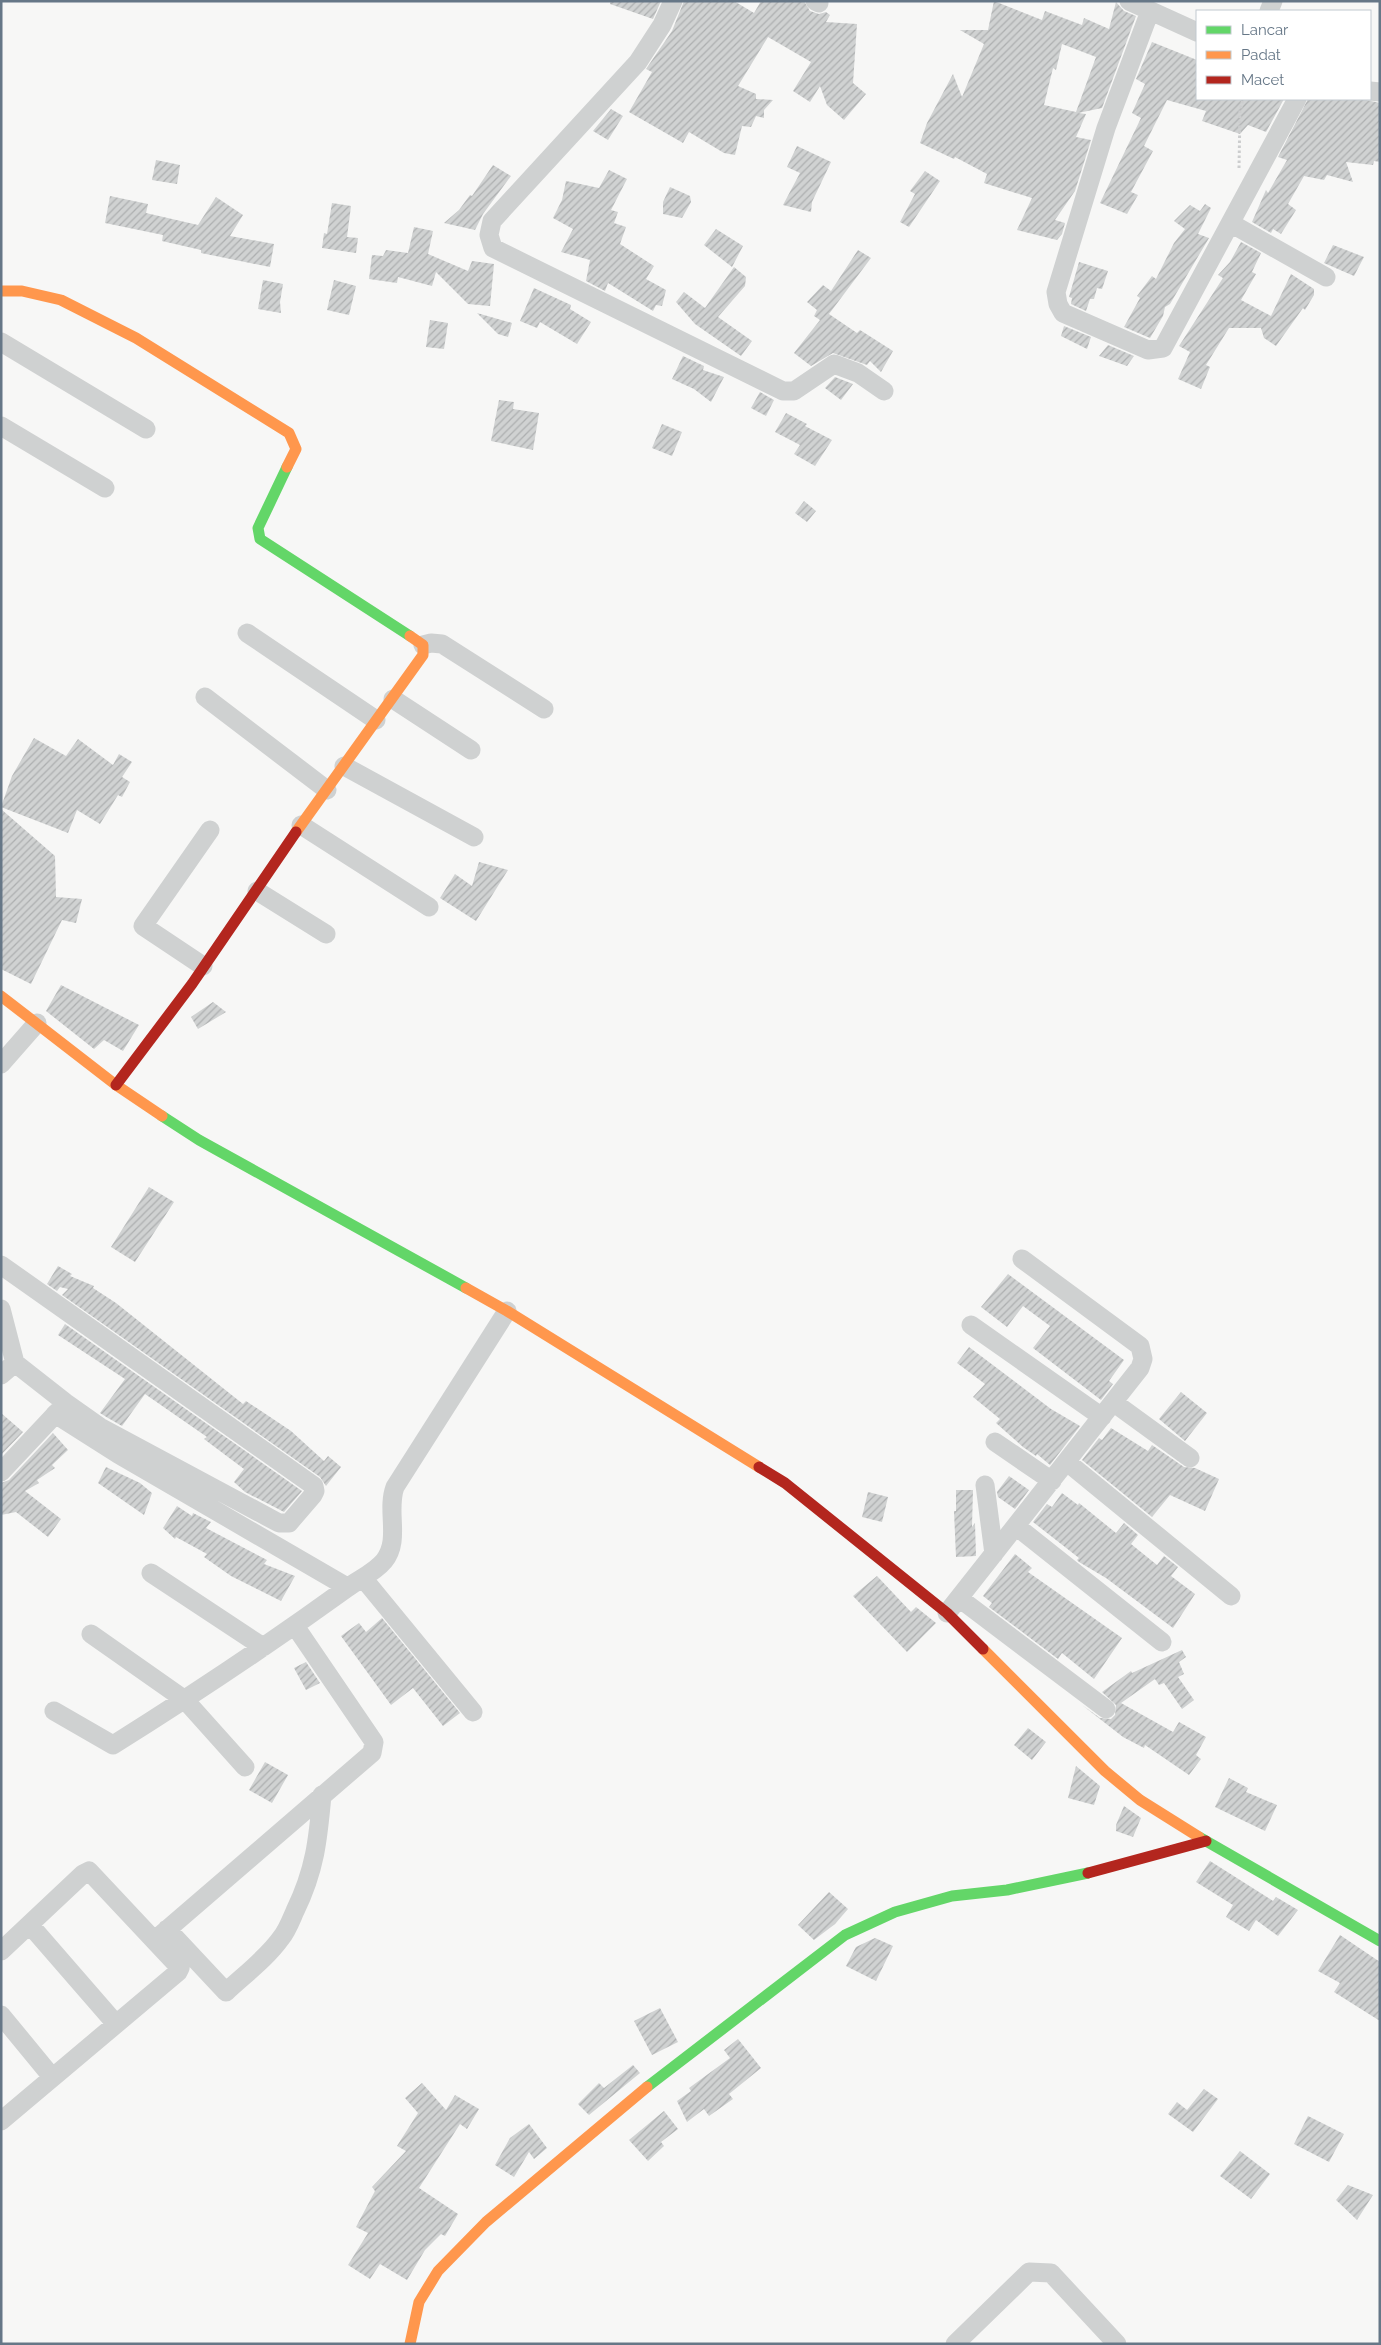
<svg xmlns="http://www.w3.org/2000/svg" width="1381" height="2345" viewBox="0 0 1381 2345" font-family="Raleway,sans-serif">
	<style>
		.building { fill: url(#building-hatch); fill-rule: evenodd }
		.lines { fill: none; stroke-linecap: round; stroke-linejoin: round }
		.path { stroke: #cccdce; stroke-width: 3; stroke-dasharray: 2.5 2.5; stroke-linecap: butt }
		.street { stroke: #cfd1d1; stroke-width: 19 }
		.fast { stroke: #63d668; stroke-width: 11 }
		.slow { stroke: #ff974d; stroke-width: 11 }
		.jam { stroke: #b3261e; stroke-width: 11 }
	</style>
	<defs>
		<pattern id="building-hatch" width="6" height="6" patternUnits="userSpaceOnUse" patternTransform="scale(1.25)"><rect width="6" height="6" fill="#d0d2d2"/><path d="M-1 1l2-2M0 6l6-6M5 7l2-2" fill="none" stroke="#adafb0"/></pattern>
	</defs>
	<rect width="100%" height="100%" fill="#f7f7f6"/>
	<path class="building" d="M610 1H661L653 19 610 4Z
		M684 1H734L754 13 761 1H804L810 11 819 14 826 12 830 15 826 22 857 24 853 83 866 94 844 120 827 105 820 86 810 102 793 91 811 62 768 37 738 86 756 94V99L773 100 764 110V118L756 116 751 127 742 126 735 155 724 153 689 132 683 143 629 112 652 72 646 69 672 31Z
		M994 1 1042 20 1045 11 1082 25 1084 18 1109 29 1116 2 1124 11 1136 16 1102 108 1078 113 1086 114 1076 137 1091 140 1075 191 1055 220 1065 223 1062 234 1057 240 1017 230 1032 198 984 183 987 174 955 157 954 159 920 143 927 123 953 74 962 97 984 44 960 30H988ZM1062 44 1096 57 1076 112 1044 105 1053 68 1056 70Z
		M1152 42 1197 60V99H1284L1266 132 1248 125 1240 134 1202 121 1206 111 1167 100 1144 146 1153 151 1131 192 1138 195 1127 214 1100 203 1141 118 1132 113 1145 84 1136 79Z
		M1308 99H1362L1380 103V162L1374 161 1373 165 1346 162 1353 182 1327 175 1324 180 1304 176 1288 204 1296 210 1281 234 1273 229 1271 233 1252 222 1266 190 1268 193 1287 160 1278 157Z
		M611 109 623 116 608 140 593 131Z
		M797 146 831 162 812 202 811 212 783 205 800 173 787 167Z
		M156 160 180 165 177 184 152 180Z
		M493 165 511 176 483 214 475 230 444 223 459 210 470 195 472 196Z
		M609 170 627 179 611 210 618 212 614 223 626 227 620 244 654 266 646 279 666 290 662 306 656 305 653 311 608 283 605 291 586 281 590 260 561 252 573 229 553 218 562 200 566 181 599 188Z
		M925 171 940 181 909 227 900 222 915 194 910 191Z
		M670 187 690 196 691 202 682 218 663 214V202Z
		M110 196 148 204 146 213 198 225 216 197 243 215 230 236 274 244 270 267 201 253V250L162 241 163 235 105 223Z
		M332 203 351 206 347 237 358 238 356 253 322 248 324 233 327 234Z
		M1205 204 1211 208 1198 234 1209 238 1170 304 1165 307 1163 316 1150 338 1124 327 1140 298 1137 296 1152 276 1156 279 1174 243 1185 229 1174 221 1190 205 1200 211Z
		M414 227 433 231 428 254 468 271 472 261 494 264 490 306 468 304 436 272 432 286 398 277 397 283 369 279 372 255 383 256 386 250 408 253Z
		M716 229 743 246 732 267 704 245Z
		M1241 242 1261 253 1252 272 1256 274 1241 300 1271 316 1291 274 1314 289V295L1305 310 1303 308 1276 346 1264 338 1261 328H1229L1206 365 1210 367 1201 389 1178 379 1190 352 1179 346 1223 278 1218 275 1230 262Z
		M1333 245 1364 257 1354 276 1324 263Z
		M858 250 871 258 829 314 857 333 860 330 893 351 881 372 870 361 867 365 833 353 811 366 794 353 820 320 814 316 817 310 807 302 823 285 831 291Z
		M1079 262 1108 271 1102 289 1097 288 1094 299H1090L1086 311 1071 304 1072 298 1069 297Z
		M734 267 746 277 745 286 718 317 752 341 741 356 695 324 676 302 684 292 705 308Z
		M263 280 283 284 280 302 281 313 258 309Z
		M334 280 356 286 349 315 327 310Z
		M534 288 571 305 570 309 591 322 577 344 540 322 537 328 520 321Z
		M477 313 512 323 508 337 498 334Z
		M430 320 448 323 444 349 426 347Z
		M1064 326 1091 337 1087 349 1061 336Z
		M1108 345 1134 356 1127 366 1099 356Z
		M683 356 704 366 703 370 724 377 711 402 694 389 672 379Z
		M835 377 853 384 841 400 825 388Z
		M760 392 774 400 766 416 751 408Z
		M499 400 514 402 513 409 539 413 533 450 491 441Z
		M786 413 807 424 805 426 832 440 815 466 794 454 800 445 775 432Z
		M662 424 682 432 672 456 652 448Z
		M804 501 816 511 807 522 795 513Z
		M34 738 66 756 78 739 113 765 119 754 132 762 122 777 130 782 122 797 118 795 100 824 77 810 68 833 1 807 12 776Z
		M1 809 55 856 56 897 82 899 76 923 62 920 31 984 1 969Z
		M479 862 508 870 476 921 440 898 455 874 472 886Z
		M61 985 139 1025 123 1051 104 1040 94 1049 46 1011Z
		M213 1002 226 1012 198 1029 191 1017Z
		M149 1187 174 1202 135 1262 111 1247Z
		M58 1266 72 1274 70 1276 94 1286 93 1288 116 1303 243 1404 246 1401 291 1431 324 1461 328 1456 341 1467 326 1486 320 1477 62 1295 68 1289 60 1287 57 1291 47 1284Z
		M1008 1274 1124 1360 1109 1381 1113 1384 1101 1400 1033 1348 1050 1326 1023 1306 1007 1327 981 1307Z
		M65 1324 302 1491 284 1512 245 1492 234 1482 244 1469 204 1439 207 1437 145 1394 122 1426 108 1418 100 1413 125 1379 58 1335Z
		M969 1347 1051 1409 1080 1426 1050 1465 1037 1454 1036 1456 1023 1447 996 1423 1000 1419 973 1397 985 1384 957 1363Z
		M1181 1392 1207 1413 1185 1441 1159 1419Z
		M1 1413 23 1432 1 1455Z
		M1111 1428 1148 1451 1152 1445 1184 1467 1195 1468 1219 1479 1205 1511 1170 1495 1152 1517 1082 1460 1099 1438 1102 1440Z
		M53 1433 68 1450 52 1465 55 1468 37 1480 39 1483 25 1491 61 1519 48 1537 16 1512 1 1515V1483L9 1480Z
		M106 1467 140 1483 152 1493 144 1515 98 1483Z
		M1009 1476 1029 1490 1015 1509 998 1497 997 1492Z
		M956 1490H973L972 1527 975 1523 976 1556 956 1557 954 1511H956Z
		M868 1492 888 1497 882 1522 862 1517Z
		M1062 1493 1078 1505 1079 1503 1116 1533 1124 1523 1138 1535 1131 1544 1157 1565 1164 1556 1178 1567 1171 1576 1195 1594 1173 1628 1106 1578 1079 1562 1077 1560 1079 1558 1033 1522 1047 1504 1052 1507Z
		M177 1506 192 1516 193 1513 211 1522 206 1528 267 1560 264 1564 295 1576 281 1601 231 1576 204 1557 207 1554 176 1537 175 1539 163 1528Z
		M1015 1554 1032 1568 1028 1572 1122 1638 1094 1679 1062 1653 1058 1659 989 1607 992 1603 983 1596Z
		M877 1576 911 1612 916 1607 936 1623 907 1652 853 1596Z
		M382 1618 460 1713 443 1726 413 1688 391 1705 341 1636 359 1623 366 1632Z
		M1182 1650 1186 1657 1179 1662 1184 1674 1178 1677 1194 1700 1182 1709 1164 1683 1159 1685 1155 1679 1121 1703 1173 1732 1179 1722 1206 1737 1196 1755 1201 1759 1189 1775 1145 1745 1144 1748 1123 1737 1082 1705 1100 1718 1111 1719 1115 1715 1116 1705 1102 1692 1131 1671 1132 1673Z
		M306 1662 320 1683 306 1690 294 1668Z
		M1028 1728 1046 1742 1032 1760 1014 1745Z
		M265 1762 288 1775 272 1803 249 1790Z
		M1076 1766 1100 1786 1094 1805 1068 1798Z
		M1229 1778 1248 1788 1246 1792 1277 1805 1265 1831 1215 1807Z
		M1124 1806 1141 1818 1133 1837 1116 1831V1825Z
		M1210 1861 1273 1901 1276 1897 1298 1910 1278 1936 1256 1920 1249 1931 1226 1917 1233 1905 1196 1882Z
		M829 1892 848 1909 835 1924 814 1940 798 1925Z
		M1340 1935 1380 1962V2021L1334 1992 1340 1983 1318 1971Z
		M875 1938 893 1946 876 1981 846 1966 856 1947Z
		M660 2008 678 2042 652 2055 634 2021Z
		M738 2039 761 2068 729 2094 733 2099 709 2116 704 2109 687 2122 677 2101 691 2091 689 2088 730 2058 724 2050Z
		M633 2065 640 2073 589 2115 578 2104 599 2083 604 2088Z
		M422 2083 446 2110 455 2095 479 2109 467 2129 460 2124 419 2188 458 2214 445 2236 441 2234 425 2250 407 2280 380 2264 370 2279 348 2265 368 2233 356 2227 375 2191 372 2187 406 2151 397 2146 418 2113 405 2098Z
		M1204 2089 1218 2099 1193 2132 1168 2114 1177 2102 1187 2110Z
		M664 2111 678 2129 661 2142 664 2146 648 2161 629 2140Z
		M1308 2116 1344 2134 1329 2162 1294 2144Z
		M529 2124 547 2148 534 2159 529 2152 514 2177 495 2165 510 2138Z
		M1240 2151 1270 2174 1251 2199 1220 2176Z
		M1348 2185 1373 2195 1357 2220 1336 2200Z"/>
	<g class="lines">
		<path class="path" d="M1239 168 1240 111 1243 99"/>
		<path class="street" d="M673 1 662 25 638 62 492 221 489 235 493 248 783 391H794L834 364 858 373 884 391
			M815 1 819 3
			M1129 1 1197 32
			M1150 11 1106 128 1056 292 1058 304 1063 313 1148 350 1163 348 1297 99
			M1269 11 1273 1
			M1370 91 1380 92
			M1232 224 1326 277
			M1 342 146 429
			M1 426 105 488
			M247 633 376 720
			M423 645 431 643 442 644 544 709
			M205 697 327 790
			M393 699 471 750
			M344 766 474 837
			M301 825 429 907
			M257 891 326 934
			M203 966 143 926 210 830
			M1 1064 37 1023
			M1 1265 314 1486 315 1491 313 1495 289 1523H279L100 1427 66 1403 15 1363 1 1309
			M971 1325 1102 1417
			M1 1375 15 1363
			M1113 1402 1190 1458
			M55 1414 118 1454 347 1587
			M995 1442 1052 1481
			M1067 1462 1231 1596
			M1 1472 64 1405
			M985 1485 994 1554
			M1016 1526 1162 1642
			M151 1573 263 1647
			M363 1578 473 1712
			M959 1598 1106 1709
			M947 1613 1140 1368 1143 1359 1140 1346 1022 1259
			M91 1634 185 1700 245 1767
			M54 1711 113 1745C193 1695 271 1643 347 1588 359 1579 374 1573 384 1561 401 1540 386 1511 395 1487L507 1311
			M30 1925 116 2024
			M167 1929 226 1992C244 1975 266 1959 281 1938 287 1931 291 1920 295 1911 315 1870 318 1840 322 1795
			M155 1940 372 1753 374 1742 295 1626
			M1 1951 83 1874 89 1871 180 1968 178 1972 1 2121
			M1 2015 52 2077
			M955 2344 1029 2272 1051 2273 1117 2344"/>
		<path class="fast" d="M287 467 258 528 260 539 410 636
			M162 1116 199 1140 466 1288
			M1199 1837 1380 1941
			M647 2087 845 1935 895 1912 952 1896 1007 1890 1088 1873"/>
		<path class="slow" d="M1 291H22L61 300 136 338 289 433 296 449 287 467
			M296 832 423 655V645L410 636
			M1 996 116 1085 162 1116
			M466 1288 507 1311 759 1467
			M983 1649 1105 1771 1140 1800 1199 1837
			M410 2344 419 2302 438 2271 486 2222 647 2087"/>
		<path class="jam" d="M116 1085 192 984 296 832
			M759 1467 785 1483 947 1613 983 1649
			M1088 1873 1206 1841"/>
	</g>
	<rect width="1381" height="2345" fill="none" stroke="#667787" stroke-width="5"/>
	<rect x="1196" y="10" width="175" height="90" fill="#ffffff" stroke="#c2c9cf"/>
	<rect x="1206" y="26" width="25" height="8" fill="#63d668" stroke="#c2c9cf"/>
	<text x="1241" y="35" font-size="15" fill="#667787">Lancar</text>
	<rect x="1206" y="51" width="25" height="8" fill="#ff974d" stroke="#c2c9cf"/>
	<text x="1241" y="60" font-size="15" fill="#667787">Padat</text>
	<rect x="1206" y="76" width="25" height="8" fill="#b3261e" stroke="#c2c9cf"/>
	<text x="1241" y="85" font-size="15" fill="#667787">Macet</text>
</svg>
